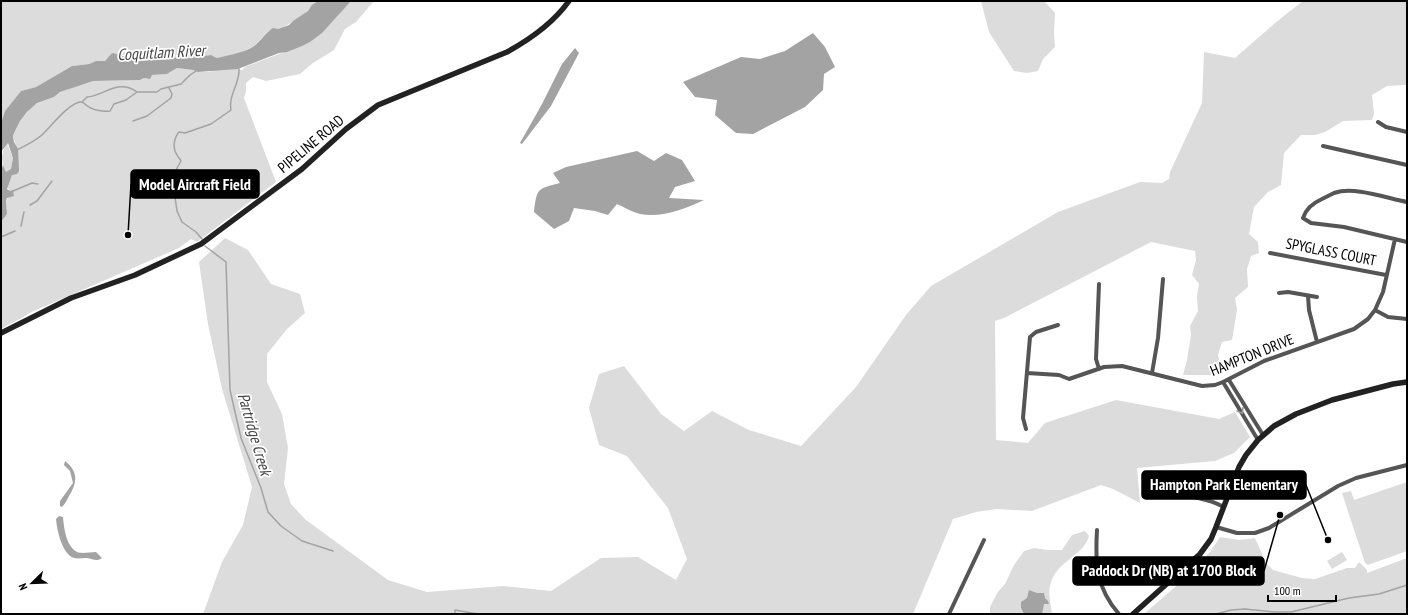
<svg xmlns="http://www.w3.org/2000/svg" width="1408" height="615" viewBox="0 0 1408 615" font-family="'PT Sans Narrow',sans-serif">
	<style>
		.green { fill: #dcdcdc }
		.water { fill: #a3a3a3 }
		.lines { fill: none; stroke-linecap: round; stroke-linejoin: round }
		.stream { stroke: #a3a3a3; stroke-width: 1.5 }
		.street { stroke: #555; stroke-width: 4 }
		.secondary { stroke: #222; stroke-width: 5.5 }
		.oneway { stroke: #999 }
		.labels { text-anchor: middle; stroke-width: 3.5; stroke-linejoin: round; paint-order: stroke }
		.street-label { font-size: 15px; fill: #000; stroke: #fff }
		.water-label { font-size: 16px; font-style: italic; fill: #444; stroke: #fff }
		.leader { fill: none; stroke: #000; stroke-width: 1.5 }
		.callout-dot { fill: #000; stroke: #fff; stroke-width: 1.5 }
		.callout { fill: #000; stroke: #000; stroke-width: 1.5 }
		.callout-label { font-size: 16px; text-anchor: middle; font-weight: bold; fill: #fff }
	</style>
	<rect width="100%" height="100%" fill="#fff"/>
	<path class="green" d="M1 1H318C314 4 312 6 309 10 304 15 285 27 278 29 268 27 263 38 256 44 246 53 229 55 217 58L211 55 189 58 150 57 135 60 123 55 111 54 105 61H96L89 64 72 66 36 87 21 91 5 111 1 123Z
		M351 1H374L356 22 345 29 334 50 313 63 300 74 266 81 253 77 246 83V91L244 98 276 182 197 242 191 239 179 248 27 314V315L1 329V222L7 214 6 201 9 197 10 191 7 187 12 175 16 146 13 136 14 133 20 121 30 109 37 103 54 97 60 92 81 84 93 81 140 80 144 78 148 79 152 75 167 74 177 68 193 70 198 72H209L230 67 242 70 245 67 310 42Z
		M981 1H1044L1055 13 1054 33 1055 47 1043 59 1038 71 1027 73 1014 71 989 32Z
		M1303 1H1407V85L1387 86 1372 95 1374 114 1372 120 1343 121 1325 132 1315 135H1301L1284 153 1281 185 1268 192 1254 207 1249 234 1258 242 1259 253 1251 256 1247 269 1248 287 1235 298 1237 310 1232 340 1222 342 1218 355 1223 374 1217 375H1183L1187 360 1191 335 1190 326 1198 311 1197 297 1199 284 1192 275 1196 260 1195 251 1151 242 1004 318 995 321 996 440 1028 443 1045 423 1116 400 1219 419 1235 412 1250 437 1234 453 1215 461 1137 468 1140 503 1113 489 1101 485 1032 511 997 509 976 512 953 519 913 614H203L222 562 243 525 252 487 222 389 208 324 199 262 225 238 248 250 271 284 300 294 305 313 287 329 267 354V382L282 414 288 448 284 484 291 504 306 520 388 580 427 592 504 586 551 591 601 558 638 557 676 580 687 559 668 508 627 456 599 445 589 408 599 374 624 366 661 414 684 431 712 411 749 430 801 446 856 387 906 315 931 286 1058 212 1140 182 1162 183 1169 179 1170 172 1202 103 1204 52 1235 58 1275 23Z
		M7 143 13 158 11 169 6 172C1 160 0 155 7 143Z
		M1407 482V551L1368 565 1365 563 1342 493 1351 491 1354 500Z
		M1085 531 1089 536C1084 556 1055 561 1050 586 1048 594 1051 606 1052 614H990V607L997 593 1005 584 1014 565 1024 551 1034 548 1048 550H1062L1072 535Z
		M1220 537 1239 540 1255 538 1266 563 1273 570 1302 578 1315 579 1347 568H1355L1359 562 1367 570V573L1407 558V614H1144L1190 574 1210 552Z
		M1342 552 1347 560 1332 569 1327 561Z"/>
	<path class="water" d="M318 1H351L322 33 310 42 302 46 287 52 279 53 238 69 198 72 193 70 177 68 167 74 152 75 150 79 144 78 140 80 93 81 60 92 54 97 37 103 27 112 20 121 14 133 13 136 14 142 18 149 19 171 17 174 12 175 7 189 10 191 13 190 14 196 7 198 6 201 7 214 1 222V173L3 164 1 163V160L6 172 11 169 13 158 8 143 1 152V123L5 111 21 91 36 87 72 66 89 64 96 61H105L111 54 113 53 135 60 150 57 189 58 211 55 217 58C228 55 244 53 254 46 261 41 265 33 273 28L278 29 289 25 293 21 308 11 312 5Z
		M813 33 825 47 835 67 824 74 823 90 805 107 753 134 736 133 715 115 717 100 695 97 683 82 741 57 760 59 785 51Z
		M575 48 579 53 551 106 522 144 520 143 542 104 562 64Z
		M637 151 654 161 666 153 682 160 695 181 675 187 669 198 704 200C685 209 662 218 640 214 632 212 624 207 617 204L608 215 595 211 574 208 569 221 554 229 534 212C537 188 537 189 560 183L553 173 566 167Z
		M65 461C79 472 77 483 69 496 67 500 65 504 62 507L60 506V501L73 483 70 471 64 465Z
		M59 516 63 517C64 528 66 546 77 552 82 554 90 552 96 552L102 558C97 562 93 559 87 558 83 558 78 559 74 558 62 554 57 530 56 519Z
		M1029 590 1037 593H1044L1045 598 1048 601 1049 604H1044L1042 614H1024L1021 608V602L1027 598Z"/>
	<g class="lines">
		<path class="stream" d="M82 102 87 97C104 96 118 78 137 92
			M133 121 147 116 171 98 172 94 169 88
			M17 150C26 145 36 141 43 134 51 126 70 102 81 102 84 102 84 104 86 105 92 110 103 112 110 111L114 104 126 100 137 92H157L161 89 181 84 190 75 196 71
			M13 191 32 183 38 184
			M30 205 37 201 52 181
			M21 226 24 212
			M1 237 15 231
			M202 239 196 232 182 222 177 211 174 190 177 181V168L181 161C180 159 178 157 177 155 172 148 174 138 179 132L185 133 211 124 231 110C228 96 240 83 239 69
			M205 246 226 262 230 390 241 438 261 488 268 512 281 526 302 541 333 551
			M455 614V610L478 614
			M1216 614 1231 610 1245 609 1274 612H1291L1349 598 1379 594 1407 585"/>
		<path class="street" d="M1378 122 1386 127 1407 132
			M1323 146 1407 165
			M1407 202C1386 198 1354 186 1334 193 1330 195 1326 197 1322 199 1313 203 1306 208 1303 218L1311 223 1344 227 1407 242
			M1270 253 1386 275
			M1099 284 1096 359 1099 369
			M1279 293 1288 292 1317 297
			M1308 296 1309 310 1317 342
			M1375 310 1388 317 1407 319
			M1027 373 1059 375 1069 379 1104 367 1122 366 1202 386 1215 385 1223 382 1264 361 1354 329 1368 319 1375 310 1383 292 1395 239
			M1152 373 1158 338 1163 279
			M1229 380 1263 435
			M1223 382 1258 440
			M1026 429 1023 418 1030 337 1036 332 1058 325
			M1153 492C1178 496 1202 495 1224 507
			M1216 527 1237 533H1255L1269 528 1338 486 1356 478 1407 465
			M1097 530C1095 563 1096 588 1119 614
			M949 614 984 540"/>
		<path class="secondary" d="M1 333 71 298 135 275 201 244 302 169 346 129 378 105 507 52C529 40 554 22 569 1
			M1133 614 1200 554 1211 539 1216 527 1239 467 1246 455 1258 440 1274 426 1296 414 1332 400 1393 384 1407 382"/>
	</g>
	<defs><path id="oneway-chevron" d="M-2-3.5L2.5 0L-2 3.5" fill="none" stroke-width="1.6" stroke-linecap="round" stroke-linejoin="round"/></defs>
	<use class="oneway" href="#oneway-chevron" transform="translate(1241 411) rotate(59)"/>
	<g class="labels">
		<g class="street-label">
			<text transform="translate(311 144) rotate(-40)" y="5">PIPELINE ROAD</text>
			<text transform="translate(1331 252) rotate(11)" y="5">SPYGLASS COURT</text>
			<text transform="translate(1252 355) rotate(-22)" y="5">HAMPTON DRIVE</text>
		</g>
		<g class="water-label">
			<text transform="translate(161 52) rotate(-3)" y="6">Coquitlam River</text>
			<text transform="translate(255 434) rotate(74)" y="6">Partridge Creek</text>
		</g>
	</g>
	<path class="leader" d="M128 235L131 184M1328 540L1306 485M1280 515L1264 571"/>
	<g class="callout-dot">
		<circle cx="128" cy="235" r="4"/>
		<circle cx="1328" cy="540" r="4"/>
		<circle cx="1280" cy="515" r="4"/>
	</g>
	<g class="callout">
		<rect x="131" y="170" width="128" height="28" rx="4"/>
		<rect x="1142" y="471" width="164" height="28" rx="4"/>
		<rect x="1073" y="557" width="191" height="28" rx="4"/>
	</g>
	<g class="callout-label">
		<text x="195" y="190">Model Aircraft Field</text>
		<text x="1224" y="490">Hampton Park Elementary</text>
		<text x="1169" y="576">Paddock Dr (NB) at 1700 Block</text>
	</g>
	<rect width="1408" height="615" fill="none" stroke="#000000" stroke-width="4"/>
	<g transform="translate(32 583) rotate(247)" stroke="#ffffff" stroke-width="3" paint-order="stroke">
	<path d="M0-3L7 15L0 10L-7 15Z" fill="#000000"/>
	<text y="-6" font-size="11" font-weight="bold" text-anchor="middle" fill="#000000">N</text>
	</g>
	<path d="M1268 595v6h68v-6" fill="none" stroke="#000000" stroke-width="2"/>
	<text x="1274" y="595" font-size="12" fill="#000000" stroke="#ffffff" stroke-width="3" paint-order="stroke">100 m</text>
</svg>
